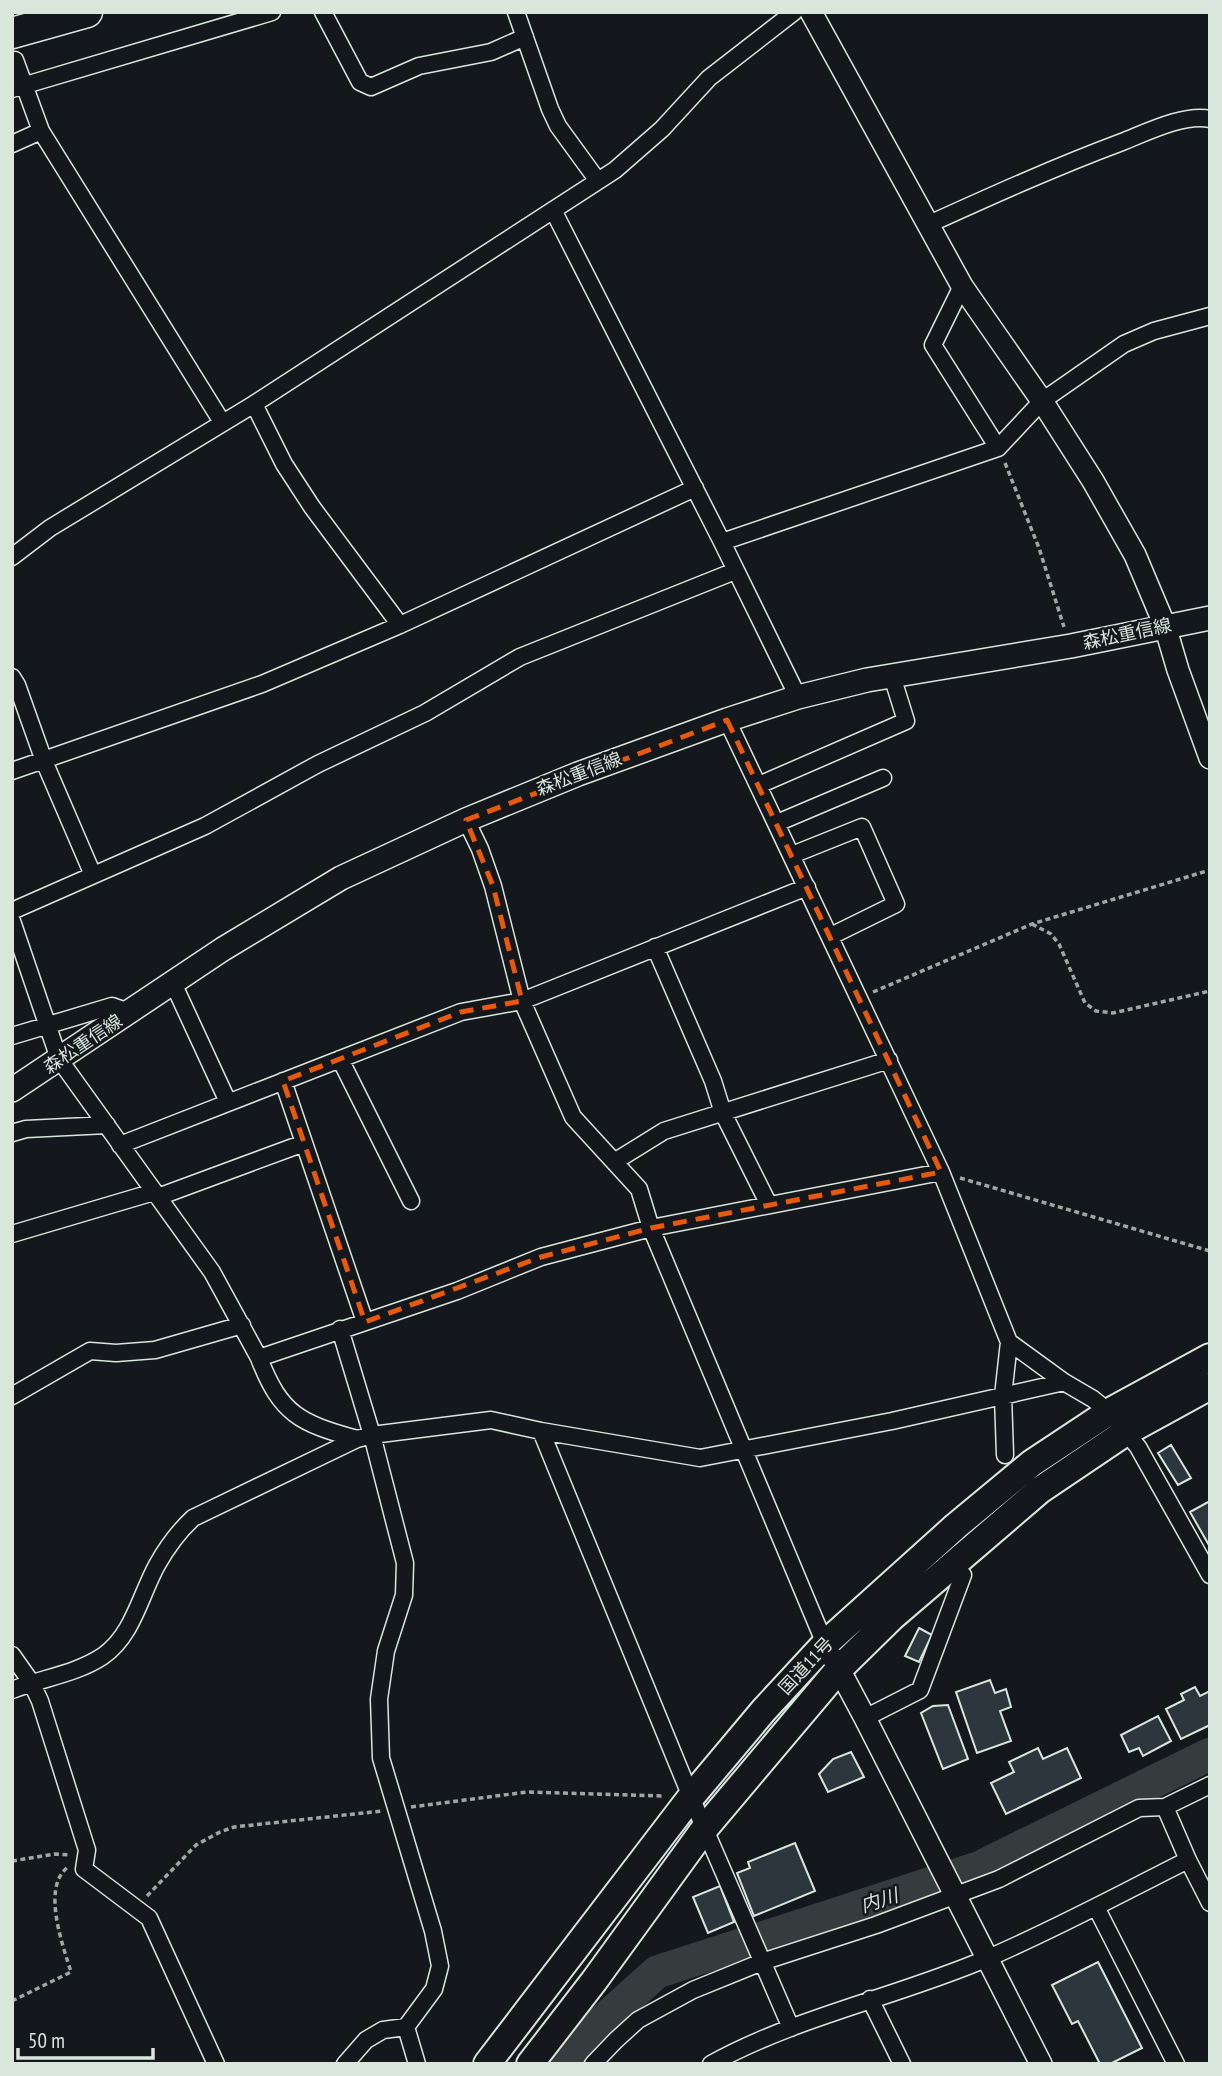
<svg xmlns="http://www.w3.org/2000/svg" width="1222" height="2076" viewBox="0 0 1222 2076" font-family="'PT Sans Narrow','Noto Sans JP',sans-serif">
	<style>
		.lines { fill: none; stroke-linecap: round; stroke-linejoin: round }
		.river { stroke: #363b3e; stroke-width: 33 }
		.building { fill: #2c363c; stroke: #d8e6dc; stroke-width: 2 }
		.minor-casing { stroke: #d8e6dc; stroke-width: 19 }
		.tertiary-casing { stroke: #d8e6dc; stroke-width: 24 }
		.secondary-casing { stroke: #d8e6dc; stroke-width: 26 }
		.trunk-casing { stroke: #d8e6dc; stroke-width: 30 }
		.motorway-casing { stroke: #d8e6dc; stroke-width: 33 }
		.path { stroke: #9da8a2; stroke-width: 3.5; stroke-dasharray: 5 3.5; stroke-linecap: butt }
		.minor { stroke: #14181c; stroke-width: 16 }
		.tertiary { stroke: #14181c; stroke-width: 21 }
		.secondary { stroke: #14181c; stroke-width: 23 }
		.trunk { stroke: #14181c; stroke-width: 26 }
		.motorway { stroke: #14181c; stroke-width: 30 }
		.marked { fill: none; stroke: #e8590c; stroke-width: 5; stroke-dasharray: 14 9; stroke-linejoin: round }
		.labels { text-anchor: middle; stroke-width: 5; stroke-linejoin: round; paint-order: stroke }
		.street-label { font-size: 18px; fill: #d8e6dc; stroke: #14181c }
		.water-label { font-size: 19px; font-style: italic; fill: #d8e6dc; stroke: #14181c }
	</style>
	<rect width="100%" height="100%" fill="#14181c"/>
	<g class="lines">
		<path class="river" d="M568 2064 598 2025 657 1972 978 1868 1210 1754"/>
	</g>
	<path class="building" d="M1171 1445 1191 1478 1178 1485 1158 1453Z
		M1210 1501V1547L1190 1512Z
		M919 1628 932 1635 919 1662 905 1656Z
		M990 1680 995 1693 1006 1689 1011 1707 1000 1711 1011 1741 977 1753 956 1692Z
		M1195 1687 1200 1696 1210 1691V1725L1181 1739 1166 1709 1184 1700 1181 1694Z
		M948 1705 968 1759 943 1769 921 1713 933 1706Z
		M1158 1716 1171 1741 1143 1756 1139 1748 1129 1752 1121 1735Z
		M1038 1748 1043 1759 1067 1748 1081 1778 1006 1814 991 1783 1014 1772 1009 1762Z
		M851 1752 864 1777 828 1792 819 1774 833 1759Z
		M795 1843 815 1891 754 1916 737 1873 750 1868 748 1862Z
		M720 1886 734 1922 708 1933 693 1897Z
		M1098 1962 1142 2048 1110 2064H1100L1078 2021 1072 2024 1052 1985Z"/>
	<g class="lines">
		<defs>
			<path id="minor" d="M323 12 360 82 371 87 419 66 491 52 525 37
				M516 12 550 109 558 126 598 181
				M15 60 41 131 222 422
				M12 89 272 12
				M12 144 41 131
				M553 210 722 542 798 697
				M927 225C991 196 1055 167 1122 142 1145 133 1185 113 1210 119
				M962 286 933 345 998 448
				M254 404 284 464 312 507 400 625
				M722 542 998 448 1042 401 1124 344 1154 331 1210 316
				M12 557 50 528 254 404 615 170 662 129 709 78 794 12
				M12 677 17 685 44 761 93 875
				M727 720 941 1172 1009 1342 1064 1382 1093 1399 1109 1412 1138 1447 1210 1575
				M12 771 262 684 400 625 695 488
				M759 785 906 721 892 676
				M466 820 480 849 493 886 522 1001 573 1117 639 1189 651 1228 825 1644
				M777 823 883 778
				M792 855 862 827 896 904 831 936
				M12 911 205 826 318 764 425 713 520 657 735 571
				M12 921 59 1059 212 1272 259 1358 457 1291 541 1257 651 1228 941 1172
				M655 947 713 1081 723 1113 769 1205
				M173 983 228 1102
				M12 1036 112 1006 129 1012
				M340 1059 411 1201
				M283 1081 365 1322
				M12 1133 26 1129 107 1125
				M120 1145 461 1012 522 1001 807 887
				M614 1162 664 1131 889 1060
				M158 1197 304 1143
				M12 1234 154 1192
				M340 1329 372 1435 405 1563 404 1595 386 1651 379 1699 381 1758 433 1931 440 1966 434 1989 406 2027 417 2064
				M259 1358C281 1415 300 1423 357 1439
				M12 1396 90 1351 116 1353 155 1350 242 1325
				M541 1431 691 1797 791 2028
				M1005 1455 1003 1396 1009 1342
				M12 1655 31 1682 40 1701 87 1850 84 1869 149 1918 216 2064
				M12 1690C42 1678 76 1674 103 1656 133 1635 140 1596 157 1565 167 1547 178 1532 193 1518L357 1439 372 1435 491 1420 541 1431 700 1458 892 1421 1064 1382
				M865 1718 920 1690 963 1575 954 1564
				M1188 1860 1210 1903
				M1096 1907 1176 2064
				M870 1999 902 2064
				M345 2064 366 2040 383 2030 406 2027
				M593 2064 616 2040 638 2020 693 1990 762 1962 876 1925 999 1879 1139 1808 1165 1807
				M711 2064C798 2016 897 1997 988 1958 1056 1929 1122 1893 1188 1860L1165 1807 1210 1785"/>
			<path id="tertiary" d="M811 12 962 286 1042 401 1093 481 1135 555 1165 626 1178 670 1210 758
				M833 1658 865 1718 1041 2064"/>
			<path id="secondary" d="M12 1090 223 949 341 878 466 820 578 774 727 720 798 697 867 680 1071 646 1210 618"/>
			<path id="trunk" d="M487 2064 691 1797 764 1710 825 1644 956 1526 1032 1463 1109 1412 1210 1357
				M530 2064 594 1981 705 1828 839 1669 892 1617 1040 1490 1126 1432 1210 1386"/>
			<path id="motorway" d="M12 33 87 12"/>
		</defs>
		<use href="#minor" class="minor-casing"/>
		<use href="#tertiary" class="tertiary-casing"/>
		<use href="#secondary" class="secondary-casing"/>
		<use href="#trunk" class="trunk-casing"/>
		<use href="#motorway" class="motorway-casing"/>
		<path class="path" d="M1005 463 1039 548 1064 627
			M1032 924 1051 934 1059 944 1085 1003 1096 1011 1113 1013 1210 991
			M873 992 1032 924 1210 870
			M960 1178 1210 1251
			M411 1807 527 1792 664 1796
			M12 1861 55 1854 70 1855
			M147 1896 196 1845 220 1832 234 1827 382 1811
			M12 2001 71 1972C63 1946 41 1887 68 1867"/>
		<use href="#minor" class="minor"/>
		<use href="#tertiary" class="tertiary"/>
		<use href="#secondary" class="secondary"/>
		<use href="#trunk" class="trunk"/>
		<use href="#motorway" class="motorway"/>
	</g>
	<path class="marked" d="M727 720 941 1172 651 1228 541 1257 365 1322 283 1081 461 1012 522 1001 493 886 466 820Z"/>
	<g class="labels">
		<g class="street-label">
			<text transform="translate(1127 634) rotate(-12)" y="6">森松重信線</text>
			<text transform="translate(579 774) rotate(-21)" y="6">森松重信線</text>
			<text transform="translate(83 1044) rotate(-34)" y="6">森松重信線</text>
			<text transform="translate(806 1666) rotate(-47)" y="6">国道11号</text>
		</g>
		<g class="water-label">
			<text transform="translate(879 1900) rotate(-18)" y="7">内川</text>
		</g>
	</g>
	<rect width="1222" height="2076" fill="none" stroke="#d8e6dc" stroke-width="28"/>
	<path d="M18 2048v10h135v-10" fill="none" stroke="#d8e6dc" stroke-width="3.5"/>
	<text x="28" y="2048" font-size="21" fill="#d8e6dc" stroke="#14181c" stroke-width="5" paint-order="stroke">50 m</text>
</svg>
